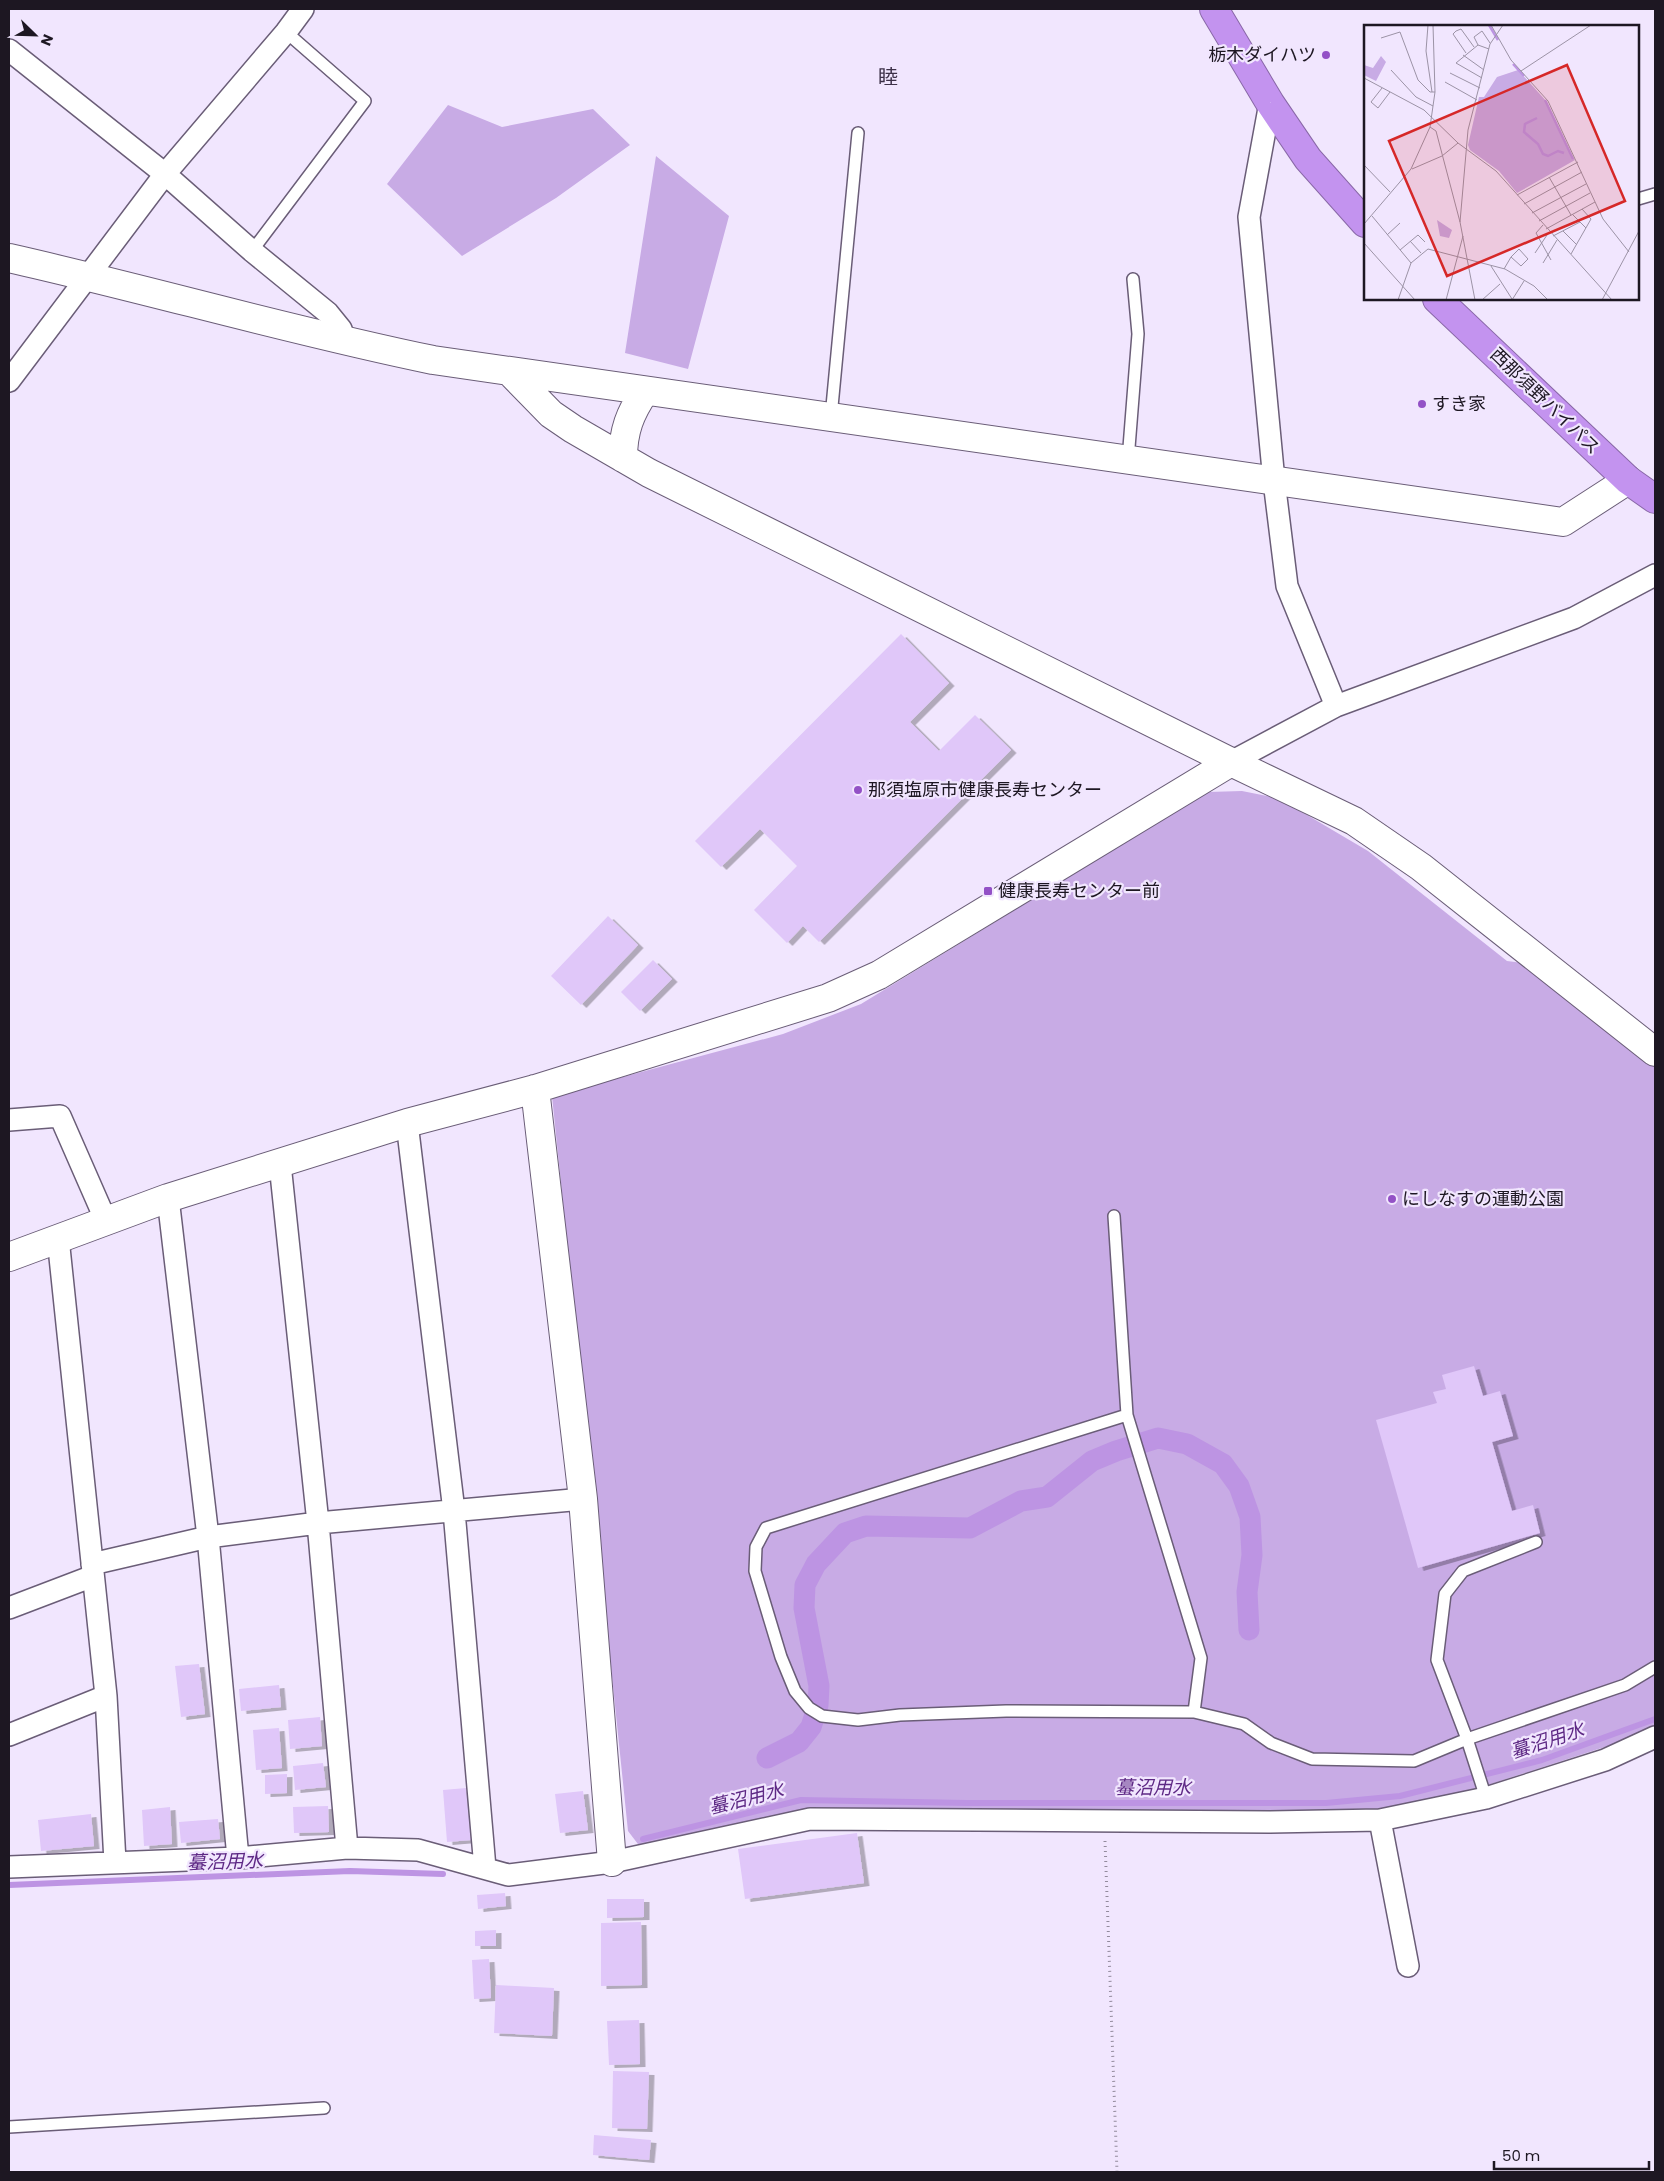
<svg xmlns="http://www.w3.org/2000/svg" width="1664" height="2181" viewBox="0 0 1664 2181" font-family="Poppins,'Noto Sans JP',sans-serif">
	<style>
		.green { fill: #c8abe5 }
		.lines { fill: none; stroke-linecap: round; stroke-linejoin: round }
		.stream { stroke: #bd94e3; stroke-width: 6 }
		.canal { stroke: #bd94e3; stroke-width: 21 }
		.building { fill: #e0c7f9; filter: url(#shadow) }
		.lane-casing { stroke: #6a5d77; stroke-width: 14 }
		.street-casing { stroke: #6a5d77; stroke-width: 24 }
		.secondary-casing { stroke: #6a5d77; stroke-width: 30 }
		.highway-casing { stroke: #8968a7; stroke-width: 30 }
		.path { stroke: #938b9d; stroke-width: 3; stroke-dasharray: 1 4; stroke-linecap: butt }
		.lane { stroke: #fff; stroke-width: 11 }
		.street { stroke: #fff; stroke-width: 21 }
		.secondary { stroke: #fff; stroke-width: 28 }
		.highway { stroke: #c393ef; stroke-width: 28 }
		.poi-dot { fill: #9351c6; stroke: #f1e6fe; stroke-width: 2 }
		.labels { text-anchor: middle; stroke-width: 4.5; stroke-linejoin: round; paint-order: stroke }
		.poi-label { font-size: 18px; fill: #1d1722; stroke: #f1e6fe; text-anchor: start }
		.street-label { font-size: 18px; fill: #1d1722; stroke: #f1e6fe }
		.water-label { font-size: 19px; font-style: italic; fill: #5e2985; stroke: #f1e6fe }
		.quarter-label { font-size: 20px; fill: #3d3148; stroke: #f1e6fe }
		.inset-river { fill: none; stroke: #bd94e3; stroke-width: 2.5 }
		.inset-road { fill: none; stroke: #9c93a6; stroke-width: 1 }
		.view { fill: #d62828; fill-opacity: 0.15; stroke: #d62828; stroke-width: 2.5 }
		.inset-edge { fill: none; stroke: #1d1722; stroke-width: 2.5 }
	</style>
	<defs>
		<filter id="shadow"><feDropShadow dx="5.5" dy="3" stdDeviation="0" flood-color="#0004"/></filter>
	</defs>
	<rect width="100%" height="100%" fill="#f1e6fe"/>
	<path class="green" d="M448 105 502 127 593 109 630 145 556 198 462 256 387 184Z
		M656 156 729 216 688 369 625 353Z
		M1242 791 1272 797 1307 815 1368 851 1507 961 1523 963 1655 1067V1726L1620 1742 1463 1793 1375 1810 1160 1813 808 1810 641 1848 628 1831 552 1096 783 1034 861 1004 1208 792Z"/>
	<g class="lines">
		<path class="stream" d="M643 1839 801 1800 966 1803H1326L1400 1796 1542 1760 1655 1719
			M9 1885 350 1871 443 1874"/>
		<path class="canal" d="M767 1758 799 1742 811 1727 818 1705 819 1686 804 1608 805 1585 816 1564 845 1533 866 1526 970 1528 1021 1501 1047 1497 1092 1461 1116 1451 1158 1438 1187 1444 1223 1464 1239 1486 1250 1517 1252 1555 1247 1592 1249 1630"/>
	</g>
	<path class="building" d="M901 634 949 683 910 722 939 751 975 715 1011 750 819 942 803 926 787 943 754 910 797 866 760 829 721 867 695 841Z
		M608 916 638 945 581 1005 551 976Z
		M653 960 672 979 640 1011 621 992Z
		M1474 1366 1483 1396 1500 1391 1513 1436 1492 1442 1512 1511 1533 1505 1540 1533 1418 1568 1376 1420 1437 1403 1433 1392 1446 1389 1442 1375Z
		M199 1664 205 1714 181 1717 175 1666Z
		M279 1685 281 1707 241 1711 239 1689Z
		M320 1717 322 1746 290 1749 288 1720Z
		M279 1728 282 1768 256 1770 253 1730Z
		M323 1763 326 1787 295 1790 293 1766Z
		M287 1774V1793L265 1794V1775Z
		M466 1788 471 1840 447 1842 443 1790Z
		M583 1791 588 1830 560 1833 555 1794Z
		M328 1806 329 1832 294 1833 293 1807Z
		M170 1807 172 1844 144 1846 142 1810Z
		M91 1814 94 1846 41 1851 38 1820Z
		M218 1819 220 1839 181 1843 179 1822Z
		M857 1833 864 1883 745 1899 738 1849Z
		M505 1893 506 1906 478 1909 477 1895Z
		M607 1899H644V1917L607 1918Z
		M641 1922 642 1985 601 1986V1923Z
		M496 1930V1946H475V1931Z
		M489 1959 491 1998 474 1999 472 1960Z
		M496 1985 554 1988 552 2036 494 2033Z
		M639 2020 640 2064 609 2065 607 2021Z
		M613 2071 649 2072 647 2129 612 2128Z
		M594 2135 651 2140 649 2160 593 2155Z"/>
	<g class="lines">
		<defs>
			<path id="lane" d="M1638 199 1655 194
				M252 251 365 101 286 32
				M831 417 858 133
				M1128 460 1138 334 1133 279
				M1114 1216 1127 1415 766 1528 756 1547 755 1571 781 1657 795 1691 809 1708 822 1716 858 1720 900 1715 1006 1711 1194 1712 1244 1724 1271 1743 1312 1759 1414 1761 1467 1739 1625 1685 1655 1667
				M1127 1415 1201 1658 1194 1712
				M1486 1798 1467 1739 1437 1660 1445 1594 1463 1571 1536 1542
				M9 2127 324 2108"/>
			<path id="street" d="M9 50 165 174 252 251 328 313 341 329 345 342
				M1270 103 1249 217 1274 481 1287 586 1336 706
				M9 381 165 174 286 32 303 9
				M1231 762 1336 706 1574 618 1655 575
				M9 1120 60 1116 106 1221
				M407 1123 454 1511 485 1868
				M280 1164 318 1523 347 1848
				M168 1198 208 1537 238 1858
				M58 1238 106 1696 115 1862
				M92 1564 208 1537 318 1523 583 1499
				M9 1608 93 1576
				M9 1735 106 1696
				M1380 1820 1408 1966
				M9 1867 238 1858 347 1848 418 1850 508 1875 612 1862 810 1819 1269 1822 1380 1820 1486 1798 1605 1760 1655 1737"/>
			<path id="secondary" d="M9 258C151 290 291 331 433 360L1563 522 1628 480
				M510 372 551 414 573 429 649 473 1231 762 1354 821 1421 867 1655 1052
				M623 458C623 431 630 413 645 391
				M535 1089 583 1499 612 1862
				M9 1257 168 1198 407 1123 535 1089 828 998 879 975 1231 762"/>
			<path id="highway" d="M1214 9 1270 103 1308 159 1365 223
				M1437 299 1628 480 1655 499"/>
		</defs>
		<use href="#lane" class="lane-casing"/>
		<use href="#street" class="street-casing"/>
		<use href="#secondary" class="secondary-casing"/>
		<use href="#highway" class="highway-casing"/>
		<path class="path" d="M1105 1841 1117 2172"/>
		<use href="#lane" class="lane"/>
		<use href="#street" class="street"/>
		<use href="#secondary" class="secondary"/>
		<use href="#highway" class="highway"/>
	</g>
	<g class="poi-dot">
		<circle cx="1326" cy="55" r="5"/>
		<circle cx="1422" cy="404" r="5"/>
		<circle cx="858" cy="790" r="5"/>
		<rect x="983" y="886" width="10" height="10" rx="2.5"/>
		<circle cx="1392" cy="1199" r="5"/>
	</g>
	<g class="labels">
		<g class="poi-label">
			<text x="1316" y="61" text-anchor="end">栃木ダイハツ</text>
			<text x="1432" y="410">すき家</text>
			<text x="868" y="796">那須塩原市健康長寿センター</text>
			<text x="998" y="897">健康長寿センター前</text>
			<text x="1402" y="1205">にしなすの運動公園</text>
		</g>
		<g class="street-label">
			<text transform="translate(1545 401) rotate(44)" y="6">西那須野バイパス</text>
		</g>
		<g class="water-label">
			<text transform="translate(1547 1740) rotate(-18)" y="7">蟇沼用水</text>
			<text x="1153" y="1794">蟇沼用水</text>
			<text transform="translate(746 1798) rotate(-14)" y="7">蟇沼用水</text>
			<text transform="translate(225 1861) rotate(-2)" y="7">蟇沼用水</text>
		</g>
		<g class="quarter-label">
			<text x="888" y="84">睦</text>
		</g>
	</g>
	<g transform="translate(1364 25)">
		<rect width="275" height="275" fill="#f1e6fe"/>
		<path d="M17 31 22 37 12 56 0 50V40L9 43ZM154 45 183 77 203 123 211 135 153 168 135 146 106 125 104 120 115 72H120L133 52ZM73 195 88 205 85 213 76 211Z" fill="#c8abe5"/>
		<path class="inset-river" d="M125 0 134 15M149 39 160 51M181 75 209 134M173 93 161 99 160 107 174 119 179 129 184 131 194 126 200 128"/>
		<path class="inset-road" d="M64 0 62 26 68 67M127 0 147 35 184 76 239 194 265 227M17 13 36 7 54 55 66 67H71M114 20 110 12 118 6 126 18M102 28 89 9 92 6 97 4 110 22M99 30 120 45M27 45 52 72 69 81M157 46 227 0M86 48 116 63M0 53 60 85 94 118 132 146 248 275M118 53 92 38 114 20 125 24M81 57 113 75M18 63 7 77 14 83 26 67M66 102 72 106 96 197 111 275M0 140 26 167M48 144 78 131 94 118M185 152 207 190M153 170 214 137M160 179 218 147M168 188 222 159M208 189 222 203M8 191 47 238M175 196 226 168M96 197 104 105 126 19 139 0M0 199 47 144 66 102 71 67 69 0M179 200 172 208 187 235M182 204 231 177M199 206 213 220M23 210 36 198M189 211 216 197M46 216 57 228M0 218 51 275M36 225 54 210 61 217M171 228 185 207M207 229 227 194 218 184M179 238 193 215M127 241 148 274M140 244 147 232 155 224 164 234 157 241 147 232M34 275 47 238 64 224 141 244 170 261 184 275M82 275 99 211M118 275 136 259M148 275 160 256M238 275 275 206"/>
		<path class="view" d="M203 40 261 176 83 251 25 116Z"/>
		<rect width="275" height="275" class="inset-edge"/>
	</g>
	<rect width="1664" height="2181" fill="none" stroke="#1d1722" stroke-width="20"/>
	<g transform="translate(35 35) rotate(113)" stroke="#f1e6fe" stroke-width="4" paint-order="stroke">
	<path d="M0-4L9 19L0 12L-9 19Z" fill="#1d1722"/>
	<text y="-8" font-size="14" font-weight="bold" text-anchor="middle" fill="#1d1722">N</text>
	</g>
	<path d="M1494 2161v8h155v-8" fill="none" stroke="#1d1722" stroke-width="2.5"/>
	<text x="1502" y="2161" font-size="15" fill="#1d1722" stroke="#f1e6fe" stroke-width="4" paint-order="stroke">50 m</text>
</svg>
